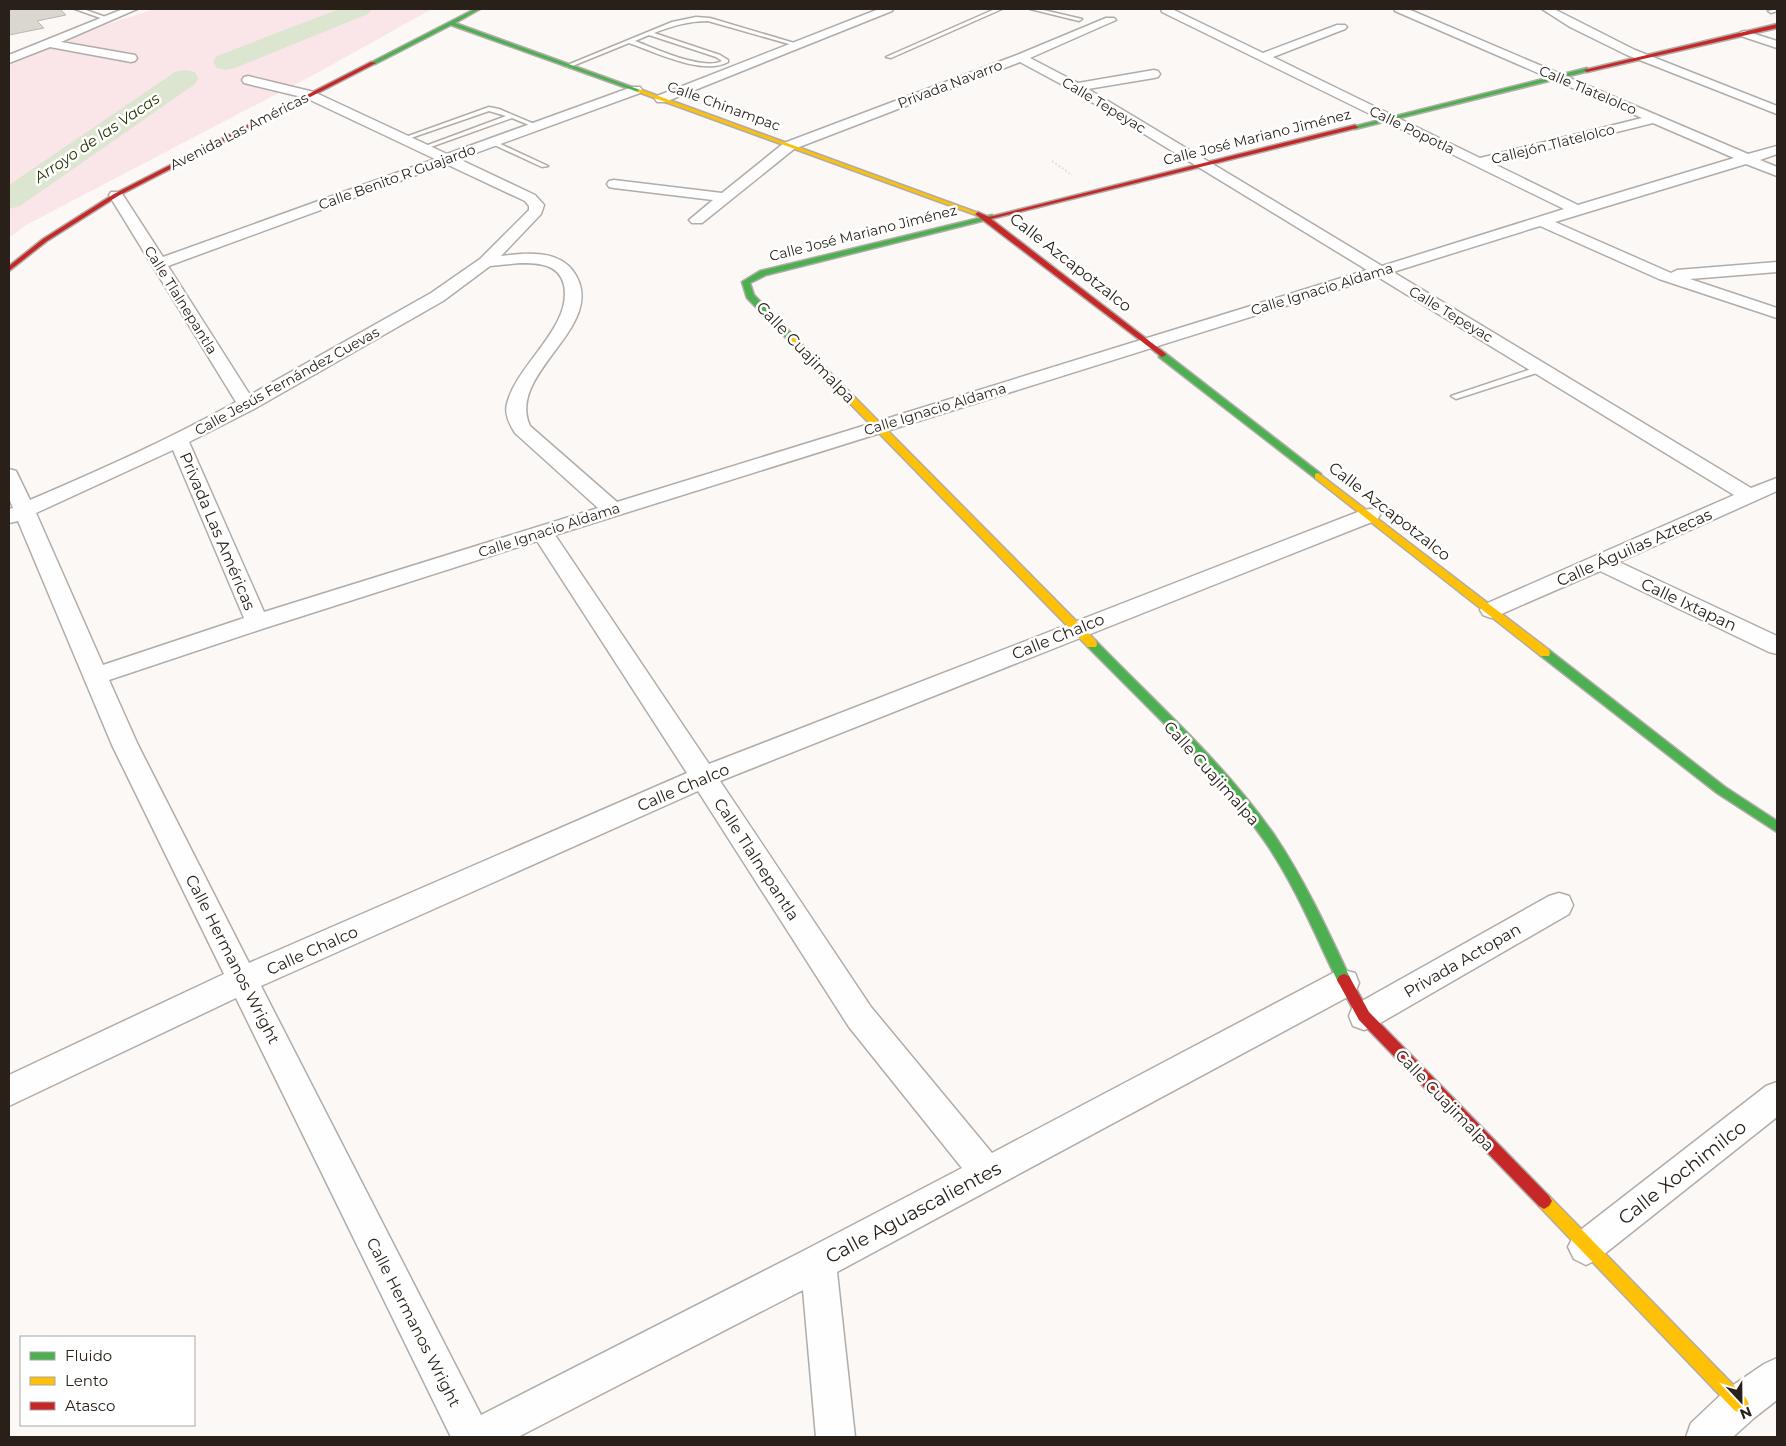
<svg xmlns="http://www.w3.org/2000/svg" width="1786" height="1446" viewBox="0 0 1786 1446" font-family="Montserrat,sans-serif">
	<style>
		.green { fill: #fae5e9 }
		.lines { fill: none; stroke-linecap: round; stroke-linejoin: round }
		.river { fill: #dce5cf; fill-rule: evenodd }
		.building { fill: #dad7d0; stroke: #b9b7b1 }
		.lane-casing { stroke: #b1aca7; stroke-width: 3 }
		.street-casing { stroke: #b1aca7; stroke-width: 3 }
		.fast-casing { stroke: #b1aca7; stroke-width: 3 }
		.slow-casing { stroke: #b1aca7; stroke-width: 3 }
		.jam-casing { stroke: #b1aca7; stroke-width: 3 }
		.path { stroke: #e2e1e1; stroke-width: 2; stroke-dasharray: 2 2; stroke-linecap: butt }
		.lane { fill: #fefefe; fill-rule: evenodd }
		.street { fill: #fefefe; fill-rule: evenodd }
		.fast { fill: #4caf50; fill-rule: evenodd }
		.slow { fill: #ffc107; fill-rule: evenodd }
		.jam { fill: #c62828; fill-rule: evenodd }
		.labels { text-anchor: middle; stroke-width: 5; stroke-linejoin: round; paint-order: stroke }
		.far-street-label { font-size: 14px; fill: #292119; stroke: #fff }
		.far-water-label { font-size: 15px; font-style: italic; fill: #233402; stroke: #fff }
		.street-label { font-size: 16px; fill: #292119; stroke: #fff }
		.near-street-label { font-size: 19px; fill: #292119; stroke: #fff }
	</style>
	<rect width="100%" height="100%" fill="#fbf8f6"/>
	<path class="green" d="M155 9H432L317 73 26 225 9 238V65L105 25Z"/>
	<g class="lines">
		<path class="river" d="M339 9H372L368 14 235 68 226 70 217 68 213 62 217 56Z
			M185 70 195 72 198 78 195 84 20 206 9 209V185L175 72Z"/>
	</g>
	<path class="building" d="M9 9H60L66 15 37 21 44 28 9 35Z"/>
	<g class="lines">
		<defs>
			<path id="lane" d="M75 9H83L111 19 106 20Z
				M995 9H1002L891 58 886 57Z
				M1030 9H1039L1082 19 1079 21Z
				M1777 9V11L1771 13 1768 11Z
				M696 17 710 18 801 45 796 46 708 21C688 21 672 26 654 33L720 55 728 60V62C703 76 655 52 629 43L570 67 565 66 672 22ZM649 35 716 57 722 61C703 71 654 48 635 41Z
				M489 107 499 109 539 126 534 127 512 118 425 149 420 148 506 116 489 111 405 140 400 139Z
				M490 141H494L548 166 542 167 490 143Z
				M1540 366 1543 367V371L1459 398 1456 399 1451 396Z"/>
			<path id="street" d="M123 9H137L61 42 135 55 137 58 135 61 131 62 50 47 9 63V55Z
				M879 9H893L892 11 665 102H657L655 99 657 96Z
				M1161 9H1172L1263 53 1337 25H1345L1347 27 1345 29 1273 57 1480 158 1642 118 1395 11 1394 9H1408L1748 154 1777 146V154L1760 160 1777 167V176L1746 164 1555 222 1671 273 1677 270 1777 262V272L1690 279 1777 308V318L1659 279 1540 226 1393 272 1751 488 1777 478V491L1619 562 1777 636V654L1769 652 1600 571 1499 615 1491 618 1483 615 1480 610 1483 605 1734 495 1378 277 555 535 709 764 1363 510 1370 509 1377 510 1380 515 1377 520 720 781 871 1007 992 1153 1333 973 1344 970 1355 973 1359 983 1355 993 837 1272 855 1437H816L803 1290 518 1437H451L236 998 9 1106V1075L224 974 112 745 18 521 9 523V509L13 508 9 498V469L16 471 30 500C100 470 170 439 236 402L109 195 111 192H121L163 257 435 159 306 98 244 83 242 80 244 77 248 76 314 92 447 154 632 87H640L642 90 640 93 459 159 535 195 544 205 541 214 501 256C524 253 557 249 573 271 612 325 505 372 530 426L617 502 1367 270 1072 90 1020 62 794 149 702 223H692L689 220 713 200 614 188 609 187 607 184 609 181 614 180 722 193 784 143 1017 55 1106 18H1114L1116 20 1030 58 1078 83 1154 70 1158 71 1160 74 1158 77 1154 78 1088 89 1382 266 1564 209 1162 12ZM1653 123 1734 158 1578 205 1492 163ZM446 164 525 201 529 206V210L480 259 431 293 250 395 168 266ZM520 263C539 263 559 264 564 285 573 327 516 365 507 404 504 414 510 425 515 433L598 508 264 612 189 442 254 409 443 301 490 266ZM173 450 244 618 103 665 36 513ZM537 541 687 773 249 963 138 745 109 680 265 628ZM698 791 849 1027 962 1168 805 1250 481 1415 261 986Z
				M1542 9H1554L1635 50 1777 106V114L1627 55 1570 27Z
				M1745 31 1777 41V48L1741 36 1739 34 1741 32Z
				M1559 893 1569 896 1573 905 1569 914 1375 1026 1364 1030 1353 1026 1349 1016 1353 1006 1549 896Z
				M1777 1082V1117L1598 1259 1586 1265 1574 1259 1568 1247 1574 1235 1766 1086Z
				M1777 1358V1400L1754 1418 1733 1437H1686L1691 1423 1726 1390 1764 1364Z"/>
			<path id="fast" d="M475 9H480L455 23 643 91 638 92 451 25 375 64 370 63Z
				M1587 68 1589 71 1355 129 1352 127Z
				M992 215 994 216V218L766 275 750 283 754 295 793 335V339H787L747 298 742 282 760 271Z
				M1159 353H1165L1321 474V478H1315L1159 357Z
				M1092 640 1096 641C1157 704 1225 764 1275 836 1305 881 1328 931 1351 980L1349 984 1344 986 1339 984C1316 937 1296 887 1266 843 1216 770 1149 709 1088 647L1087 644Z
				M1545 649 1549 650 1725 787 1777 821V832L1717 793 1541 656 1540 653Z"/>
			<path id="slow" d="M638 90H642L981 214 976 215 638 92Z
				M787 335H793L1096 641 1097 644 1096 647H1088L787 339Z
				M1318 473 1549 650 1550 653 1549 656H1541L1315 478V474Z
				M1544 1193 1549 1196 1746 1398 1749 1404 1746 1410 1740 1413 1734 1410 1539 1206 1536 1201 1539 1196Z"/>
			<path id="jam" d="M1777 24V28L1587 72 1584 70Z
				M371 62 376 63 118 196 47 241 9 271V266L43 239 114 194Z
				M1355 125 1358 127 1357 128 991 219 1165 353 1166 355 1162 357 975 214 978 212 989 217Z
				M1344 974 1349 976 1369 1012 1549 1196 1552 1201 1549 1206 1544 1209 1539 1206 1359 1020 1337 980 1339 976Z"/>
		</defs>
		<use href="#lane" class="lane-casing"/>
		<use href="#street" class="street-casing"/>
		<use href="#fast" class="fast-casing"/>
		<use href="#slow" class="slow-casing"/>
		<use href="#jam" class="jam-casing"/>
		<path class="path" d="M1052 161 1072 175"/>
		<use href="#lane" class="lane"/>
		<use href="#street" class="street"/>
		<use href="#fast" class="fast"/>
		<use href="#slow" class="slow"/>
		<use href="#jam" class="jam"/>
	</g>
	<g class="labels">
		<g class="far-street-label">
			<text transform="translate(950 84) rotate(-21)" y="5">Privada Navarro</text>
			<text transform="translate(1588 90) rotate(23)" y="5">Calle Tlatelolco</text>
			<text transform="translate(1104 105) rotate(31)" y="5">Calle Tepeyac</text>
			<text transform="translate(724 106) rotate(20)" y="5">Calle Chinampac</text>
			<text transform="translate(1412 130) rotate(26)" y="5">Calle Popotla</text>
			<text transform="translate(239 131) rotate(-27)" y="5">Avenida Las Américas</text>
			<text transform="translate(1257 137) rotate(-14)" y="5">Calle José Mariano Jiménez</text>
			<text transform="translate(1553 144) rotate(-14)" y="5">Callejón Tlatelolco</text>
			<text transform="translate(397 177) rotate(-20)" y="5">Calle Benito R Guajardo</text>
			<text transform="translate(863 233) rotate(-14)" y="5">Calle José Mariano Jiménez</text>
			<text transform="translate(1322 289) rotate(-17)" y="5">Calle Ignacio Aldama</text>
			<text transform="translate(181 300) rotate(58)" y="5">Calle Tlalnepantla</text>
			<text transform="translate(1451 314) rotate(31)" y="5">Calle Tepeyac</text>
			<text transform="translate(287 381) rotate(-29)" y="5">Calle Jesús Fernández Cuevas</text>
			<text transform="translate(935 409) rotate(-17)" y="5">Calle Ignacio Aldama</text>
			<text transform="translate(549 530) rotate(-18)" y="5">Calle Ignacio Aldama</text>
		</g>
		<g class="far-water-label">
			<text transform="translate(97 138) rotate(-34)" y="5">Arroyo de las Vacas</text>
		</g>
		<g class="street-label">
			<text transform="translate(1071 262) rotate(38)" y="6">Calle Azcapotzalco</text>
			<text transform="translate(806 352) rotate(46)" y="6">Calle Cuajimalpa</text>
			<text transform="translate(1390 511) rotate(38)" y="6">Calle Azcapotzalco</text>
			<text transform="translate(218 531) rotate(67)" y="6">Privada Las Américas</text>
			<text transform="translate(1634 547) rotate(-24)" y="6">Calle Águilas Aztecas</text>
			<text transform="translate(1689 604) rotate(25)" y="6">Calle Ixtapan</text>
			<text transform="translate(1058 636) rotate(-22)" y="6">Calle Chalco</text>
			<text transform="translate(1212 773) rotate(48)" y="6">Calle Cuajimalpa</text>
			<text transform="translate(683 787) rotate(-23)" y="6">Calle Chalco</text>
			<text transform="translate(757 859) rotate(57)" y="6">Calle Tlalnepantla</text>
			<text transform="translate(312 950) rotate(-24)" y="6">Calle Chalco</text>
			<text transform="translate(233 959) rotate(63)" y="6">Calle Hermanos Wright</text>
			<text transform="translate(1462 960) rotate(-30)" y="6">Privada Actopan</text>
			<text transform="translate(1445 1100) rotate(46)" y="6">Calle Cuajimalpa</text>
			<text transform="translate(414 1322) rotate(63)" y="6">Calle Hermanos Wright</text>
		</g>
		<g class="near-street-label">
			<text transform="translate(1682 1172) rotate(-38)" y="7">Calle Xochimilco</text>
			<text transform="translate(913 1212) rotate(-28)" y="7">Calle Aguascalientes</text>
		</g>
	</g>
	<rect width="1786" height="1446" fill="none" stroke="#292119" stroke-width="20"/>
	<rect x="20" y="1336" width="175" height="90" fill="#ffffff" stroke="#a9a6a3"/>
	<rect x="30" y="1352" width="25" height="8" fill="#4caf50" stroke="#a9a6a3"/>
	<text x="65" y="1361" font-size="15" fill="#292119">Fluido</text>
	<rect x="30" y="1377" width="25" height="8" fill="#ffc107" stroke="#a9a6a3"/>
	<text x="65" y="1386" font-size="15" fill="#292119">Lento</text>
	<rect x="30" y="1402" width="25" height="8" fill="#c62828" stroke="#a9a6a3"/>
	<text x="65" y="1411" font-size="15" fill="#292119">Atasco</text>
	<g transform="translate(1741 1401) rotate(158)" stroke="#ffffff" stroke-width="4" paint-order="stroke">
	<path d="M0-4L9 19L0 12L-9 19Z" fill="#292119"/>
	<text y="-8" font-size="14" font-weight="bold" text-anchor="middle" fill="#292119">N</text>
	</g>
</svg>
